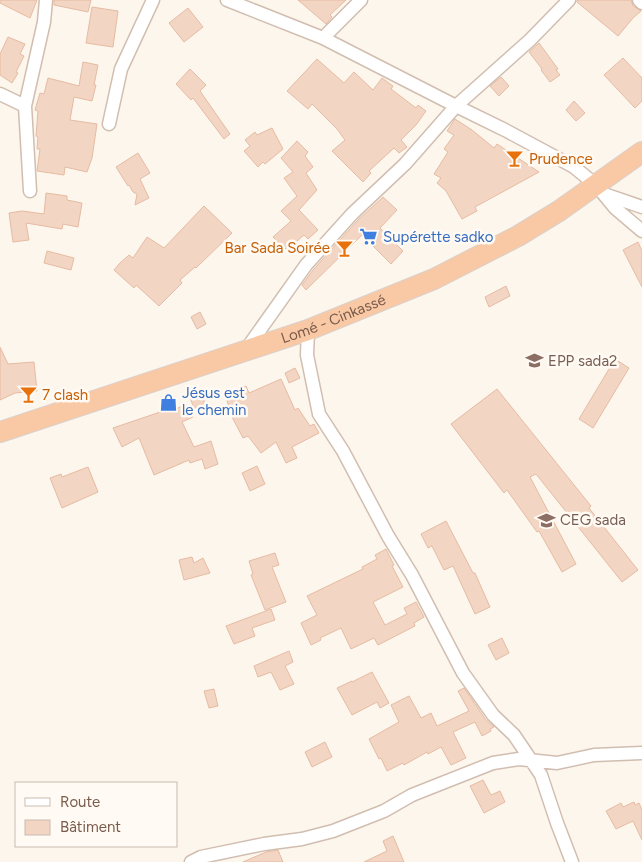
<svg xmlns="http://www.w3.org/2000/svg" width="642" height="862" viewBox="0 0 642 862" font-family="Figtree,sans-serif">
	<style>
		.building { fill: #f3d5c3; stroke: #e6bba3 }
		.lines { fill: none; stroke-linecap: round; stroke-linejoin: round }
		.minor-casing { stroke: #d1beb0; stroke-width: 15 }
		.trunk-casing { stroke: #dad1cd; stroke-width: 22 }
		.minor { stroke: #fff; stroke-width: 12 }
		.trunk { stroke: #f9c8a4; stroke-width: 20 }
		.labels { text-anchor: middle; stroke-width: 5; stroke-linejoin: round; paint-order: stroke }
		.food-label { font-size: 15px; fill: #c56008; stroke: #fffaf3; text-anchor: start }
		.shop-label { font-size: 15px; fill: #366cbe; stroke: #fffaf3; text-anchor: start }
		.street-label { font-size: 15px; fill: #7a5c4d; stroke: #fffaf3 }
		.education-label { font-size: 15px; fill: #785e54; stroke: #fffaf3; text-anchor: start }
	</style>
	<rect width="100%" height="100%" fill="#fdf6ec"/>
	<path class="building" d="M0 0H37L30 18 0 3Z
		M54 0H91L88 12 54 5Z
		M298 0H346L330 15 332 17 326 24Z
		M577 0H631L633 6 641 11 633 18 618 36 577 2Z
		M92 7 118 11 113 47 86 43Z
		M188 8 203 27 184 42 169 23Z
		M8 37 25 44 20 54 24 56 16 72 18 73 12 83 0 75V54Z
		M539 43 558 69 556 70 560 75 550 82 541 70 542 69 529 52Z
		M623 58 642 78V101L635 108 604 75Z
		M317 59 344 83 354 72 373 90 382 78 393 86 391 89 416 108 418 105 426 111 416 125 401 140 407 147 399 153 394 148 369 171 371 173 363 182 332 151 345 140 337 129 312 104 308 109 287 91Z
		M83 62 98 65 94 85H96L92 101 74 97 70 120 97 124 92 158 87 172 65 167 64 175 37 171 40 149H37L38 137 36 136 38 111 35 110 40 93 44 94 48 78 79 86Z
		M190 69 206 85 200 91 230 134 224 139 193 98 191 100 176 84Z
		M501 77 509 86 499 96 490 86Z
		M574 101 585 113 576 121 566 110Z
		M455 119 472 130 494 148 497 144 539 172 475 207 477 211 462 219 446 191 437 183 441 178 434 174 448 152 444 149 454 135 447 131Z
		M272 128 283 149 265 164 263 162 258 167 244 151 250 146 245 140 255 132 257 135Z
		M297 141 308 152 305 156 313 167 306 173 317 190 299 210 318 230 308 239 304 235 288 249H284L273 237 291 221 281 211 297 196 284 178 293 172 281 158Z
		M138 153 150 173 140 179 149 198 135 205 137 194 133 192 129 185 128 186 116 167Z
		M46 193 67 196V200L82 203 78 227 63 224 62 229 26 223 29 240 13 242 9 213 22 211 44 214Z
		M383 197 397 210 380 228 403 251 391 264 362 235 306 290 302 285 313 270 358 220Z
		M204 206 232 233 196 268 195 267 180 280 182 283 159 306 136 285 134 288 114 270 120 263 129 255 133 258 147 237 164 248Z
		M638 242 642 251V287L623 250Z
		M47 251 74 258 71 270 44 263Z
		M506 286 510 296 489 307 485 297Z
		M200 312 206 324 197 329 191 317Z
		M0 347 8 364 34 362 37 391 15 393 0 400Z
		M615 359 629 368 593 428 579 419Z
		M295 368 300 378 289 383 285 373Z
		M281 379 295 410 298 408 310 426 314 424 319 433 292 447 297 458 286 463 276 442 261 453 248 436 243 438 232 417 225 394 246 386 249 393Z
		M497 389 591 506 589 508 638 570 622 582 536 474 530 477 576 564 562 572 539 531 537 532 507 490 504 493 451 424Z
		M200 392 205 403 194 408 190 398Z
		M186 404 193 417 182 422 194 447 211 441 218 464 205 469 202 459 190 463 189 460 154 475 139 438 122 447 113 428 169 409 170 412Z
		M257 466 265 484 250 491 242 473Z
		M88 467 98 492 62 508 50 478 61 474 62 477Z
		M446 521 473 573H475L490 607 475 614 453 566 444 570 432 546 428 548 421 534Z
		M386 549 394 565 392 566 403 587 373 602 385 625 407 614 404 608 416 602 424 617 414 623 415 626 378 645 374 638 351 649 341 628 320 638 321 640 311 645 301 623 317 615 307 596 363 569 362 567 377 559 375 555Z
		M275 553 279 565 272 567 286 602 265 610 251 575 253 574 249 561Z
		M192 557 194 563 203 558 210 573 184 580 179 560Z
		M271 609 275 620 252 628 255 636 234 644 226 626Z
		M502 638 509 653 496 660 488 645Z
		M289 651 293 662 285 666 294 684 280 690 271 672 258 677 254 666Z
		M372 672 389 703 380 708 377 702 352 715 337 688 352 681V682Z
		M464 688 486 720 494 727 490 729 491 731 482 736 475 722 453 732 466 758 451 765 441 747 428 754 427 752 404 765 403 763 387 771 381 758 379 759 369 739 399 722 391 705 409 696 421 718 431 713 437 726 469 711 458 691Z
		M214 689 218 706 209 708 204 691Z
		M325 742 332 757 312 767 305 752Z
		M483 780 491 795 500 791 505 802 484 813 470 786Z
		M634 802 635 805 639 803 642 810V840L633 821 616 829 606 811 621 803 623 807Z
		M393 836 404 862H364L387 851 383 841Z
		M278 850 283 862H243L266 852Z"/>
	<g class="lines">
		<defs>
			<path id="minor" d="M227 0 323 38 456 106 505 130 574 167 596 185 615 208 642 231
				M639 0 642 3
				M323 38 361 0
				M0 94 25 106 44 22 46 0
				M25 106 30 191
				M109 124 121 69 153 0
				M604 194 642 207
				M308 330 307 355 319 414 343 451 388 536 412 575 463 673 493 715 514 735 541 775 557 823 572 862
				M245 351 306 265 352 214 405 164 456 106 530 40 569 0
				M191 862 201 857 264 844 302 839 333 831 384 811 412 795 493 763 519 759 557 763 594 755 642 753"/>
			<g id="trunk">
				<path id="s1" d="M0 432 308 330 434 279 518 236 559 211 642 152"/>
			</g>
		</defs>
		<use href="#minor" class="minor-casing"/>
		<use href="#trunk" class="trunk-casing"/>
		<use href="#minor" class="minor"/>
		<use href="#trunk" class="trunk"/>
	</g>
	<defs>
		<symbol id="bar-bare" viewBox="-9 -9 18 18"><path d="M-6-5H6L.8 .8V4.5H3.5V6h-7V4.5H-.8V.8Z" fill="#e8710a" stroke="#fffaf3" stroke-width="2.5" paint-order="stroke"/></symbol>
		<symbol id="supermarket-bare" viewBox="-9 -9 18 18"><path d="M-6-5.5h2.5l.6 2H6L4.5 2H-2.5L-4.4-4H-6ZM-1.5 3.2a1.3 1.3 0 1 0 .1 0ZM3 3.2a1.3 1.3 0 1 0 .1 0Z" fill="#3f7fe0" stroke="#fffaf3" stroke-width="2.5" paint-order="stroke"/></symbol>
		<symbol id="school-bare" viewBox="-9 -9 18 18"><path d="M0-5L7-2L0 1L-7-2ZM-4 1L0 2.5L4 1V4Q0 6-4 4Z" fill="#8d6e63" stroke="#fffaf3" stroke-width="2.5" paint-order="stroke"/></symbol>
		<symbol id="shop-bare" viewBox="-9 -9 18 18"><path d="M-5-2.5h2.3a2.7 3.5 0 0 1 5.4 0H5L5.5 6h-11ZM-1.5-2.5h3a1.5 2.3 0 0 0-3 0Z" fill="#3f7fe0" stroke="#fffaf3" stroke-width="2.5" paint-order="stroke"/></symbol>
	</defs>
	<g fill-rule="evenodd">
		<use href="#bar-bare" x="502" y="146" width="25" height="25"/>
		<use href="#supermarket-bare" x="356" y="224" width="25" height="25"/>
		<use href="#bar-bare" x="332" y="236" width="25" height="25"/>
		<use href="#school-bare" x="522" y="348" width="25" height="25"/>
		<use href="#bar-bare" x="16" y="382" width="25" height="25"/>
		<use href="#shop-bare" x="156" y="390" width="25" height="25"/>
		<use href="#school-bare" x="534" y="508" width="25" height="25"/>
	</g>
	<g class="labels">
		<g class="food-label">
			<text x="529" y="164">Prudence</text>
			<text x="330" y="253" text-anchor="end">Bar Sada Soirée</text>
			<text x="42" y="400">7 clash</text>
		</g>
		<g class="shop-label">
			<text x="383" y="242">Supérette sadko</text>
			<text x="182" y="398">Jésus est<tspan x="182" dy="17">le chemin</tspan></text>
		</g>
		<g class="street-label">
			<text dy="5" stroke="none"><textPath href="#s1" startOffset="352">Lomé - Cinkassé</textPath></text>
		</g>
		<g class="education-label">
			<text x="548" y="366">EPP sada2</text>
			<text x="560" y="525">CEG sada</text>
		</g>
	</g>
	<rect x="15" y="782" width="162" height="65" fill="#fffaf3" stroke="#cabbb1"/>
	<rect x="25" y="798" width="25" height="8" fill="#ffffff" stroke="#cabbb1"/>
	<text x="60" y="807" font-size="15" fill="#7a5c4d">Route</text>
	<rect x="25" y="820" width="25" height="15" fill="#f3d5c3" stroke="#cabbb1"/>
	<text x="60" y="832" font-size="15" fill="#7a5c4d">Bâtiment</text>
</svg>
